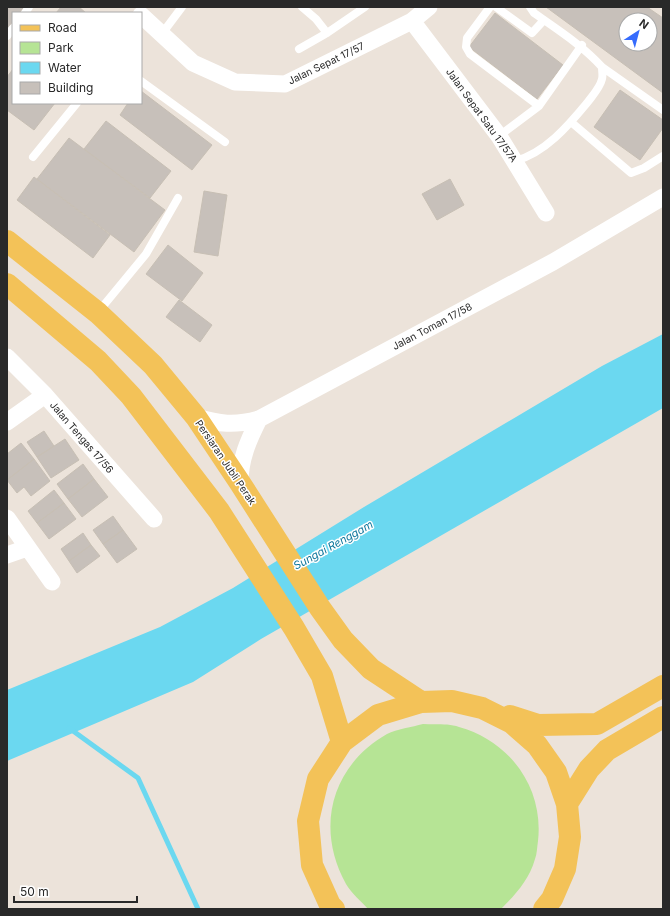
<svg xmlns="http://www.w3.org/2000/svg" width="670" height="916" viewBox="0 0 670 916" font-family="Inter,sans-serif">
	<style>
		.green { fill: #b6e495 }
		.water { fill: #6bd8f0 }
		.lines { fill: none; stroke-linecap: round; stroke-linejoin: round }
		.stream { stroke: #6bd8f0; stroke-width: 5 }
		.building { fill: #c7c0ba; stroke: #c7bfb4; fill-rule: evenodd }
		.lane { stroke: #fff; stroke-width: 8 }
		.street { stroke: #fff; stroke-width: 17 }
		.primary { stroke: #f3c258; stroke-width: 22 }
		.labels { text-anchor: middle; stroke-width: 3; stroke-linejoin: round; paint-order: stroke }
		.street-label { font-size: 10px; fill: #292929; stroke: #fff }
		.water-label { font-size: 11px; font-style: italic; fill: #0b759b; stroke: #fff }
	</style>
	<rect width="100%" height="100%" fill="#ece3da"/>
	<path class="green" d="M423 724C434 725 448 723 459 727 510 741 544 788 538 841 537 847 537 854 535 859 529 880 516 894 501 909H368C361 901 351 893 346 884 315 828 331 766 387 734 397 729 412 727 423 724Z"/>
	<path class="water" d="M663 334V408L261 639 193 682 7 761V690L160 627 233 588 364 507 602 366Z"/>
	<g class="lines">
		<path class="stream" d="M69 728 138 778 198 909"/>
	</g>
	<path class="building" d="M7 7H24L19 13H13V21L7 29Z
		M61 7H79L86 13H56Z
		M546 7H647L663 18V93ZM626 20H650V44H626Z
		M495 13 563 65 537 99 469 47Z
		M13 69V103H55L34 130 7 110V77Z
		M620 90 663 120V128L640 160 594 127Z
		M141 91 212 145 192 170 120 115 128 103H141Z
		M106 121 171 171 150 198 84 149Z
		M69 138 165 210 134 252 37 179Z
		M34 177 110 235 93 258 17 200Z
		M450 179 464 205 437 220 422 194Z
		M204 191 227 195 218 256 194 252Z
		M168 245 203 273 182 301 146 274Z
		M179 300 212 325 200 342 166 317Z
		M44 431 54 446 37 457 27 442Z
		M65 439 79 460 51 478 37 457Z
		M21 443 34 459 7 480V454Z
		M34 459 50 481 31 496 24 487 17 493 7 480Z
		M83 464 94 479 68 499 57 484Z
		M94 479 108 497 82 517 68 499Z
		M54 490 64 503 37 523 28 511Z
		M64 503 76 519 49 539 37 523Z
		M113 516 123 530 103 544 93 530Z
		M123 530 137 549 117 563 103 544Z
		M83 533 91 545 69 561 61 549Z
		M91 545 100 556 77 573 69 561Z"/>
	<g class="lines">
		<path class="lane" d="M302 7 316 19 327 33
			M490 7 467 38 466 47 470 54 539 106
			M496 7 532 33 544 20
			M25 13 29 7
			M161 35 182 7
			M7 36 13 28
			M299 49 327 33 365 7
			M602 67 663 110
			M141 81 225 142
			M571 122 631 173 644 168 663 156
			M499 136 539 106 582 45
			M33 157 77 103
			M515 161C545 153 568 126 587 103 592 96 600 88 602 79 603 76 602 71 602 67 582 45 558 30 534 13L530 7
			M99 311 146 254 178 198"/>
		<path class="street" d="M141 15 193 63 235 82 285 84 412 21 429 7
			M412 21 499 136 546 213
			M7 357 45 395 154 519
			M196 417C219 424 235 426 259 419L553 262 663 197
			M7 422 45 395
			M240 483C240 459 248 441 259 419
			M7 518 52 582
			M7 555 27 548"/>
		<path class="primary" d="M7 241 98 313 153 365 196 417 240 483 320 608 343 640 371 669 421 702
			M7 284 98 361 131 396 219 511 294 628 322 676 342 742
			M510 716 538 725 597 724 663 686
			M567 804 589 769 607 750 663 717
			M334 909 330 905 312 865 308 821 318 779 342 742 378 715 421 702 452 701 482 708 512 723 537 745 556 772 567 804 570 837 565 869 552 899 544 909"/>
	</g>
	<g class="labels">
		<g class="street-label">
			<text transform="translate(326 63) rotate(-26)" y="4">Jalan Sepat 17/57</text>
			<text transform="translate(482 115) rotate(54)" y="4">Jalan Sepat Satu 17/57A</text>
			<text transform="translate(432 326) rotate(-28)" y="4">Jalan Toman 17/58</text>
			<text transform="translate(82 437) rotate(49)" y="4">Jalan Tengas 17/56</text>
			<text transform="translate(226 462) rotate(56)" y="4">Persiaran Jubli Perak</text>
		</g>
		<g class="water-label">
			<text transform="translate(333 545) rotate(-29)" y="4">Sungai Renggam</text>
		</g>
	</g>
	<rect width="670" height="916" fill="none" stroke="#292929" stroke-width="16"/>
	<rect x="12" y="12" width="130" height="92" fill="#ffffff" stroke="#a9a9a9"/>
	<rect x="20" y="25" width="20" height="6" fill="#f3c258" stroke="#a9a9a9"/>
	<text x="48" y="32" font-size="12" fill="#292929">Road</text>
	<rect x="20" y="42" width="20" height="12" fill="#b6e495" stroke="#a9a9a9"/>
	<text x="48" y="52" font-size="12" fill="#292929">Park</text>
	<rect x="20" y="62" width="20" height="12" fill="#6bd8f0" stroke="#a9a9a9"/>
	<text x="48" y="72" font-size="12" fill="#292929">Water</text>
	<rect x="20" y="82" width="20" height="12" fill="#c7c0ba" stroke="#a9a9a9"/>
	<text x="48" y="92" font-size="12" fill="#292929">Building</text>
	<g transform="translate(638 32) rotate(36)"><circle r="19" fill="#ffffff" stroke="#a9a9a9"/>
	<path d="M0-3L7 15L0 10L-7 15Z" fill="#366cfd"/>
	<text y="-6" font-size="11" font-weight="bold" text-anchor="middle" fill="#292929">N</text>
	</g>
	<path d="M14 896v6h123v-6" fill="none" stroke="#292929" stroke-width="2"/>
	<text x="20" y="896" font-size="12" fill="#292929" stroke="#ffffff" stroke-width="3" paint-order="stroke">50 m</text>
</svg>
